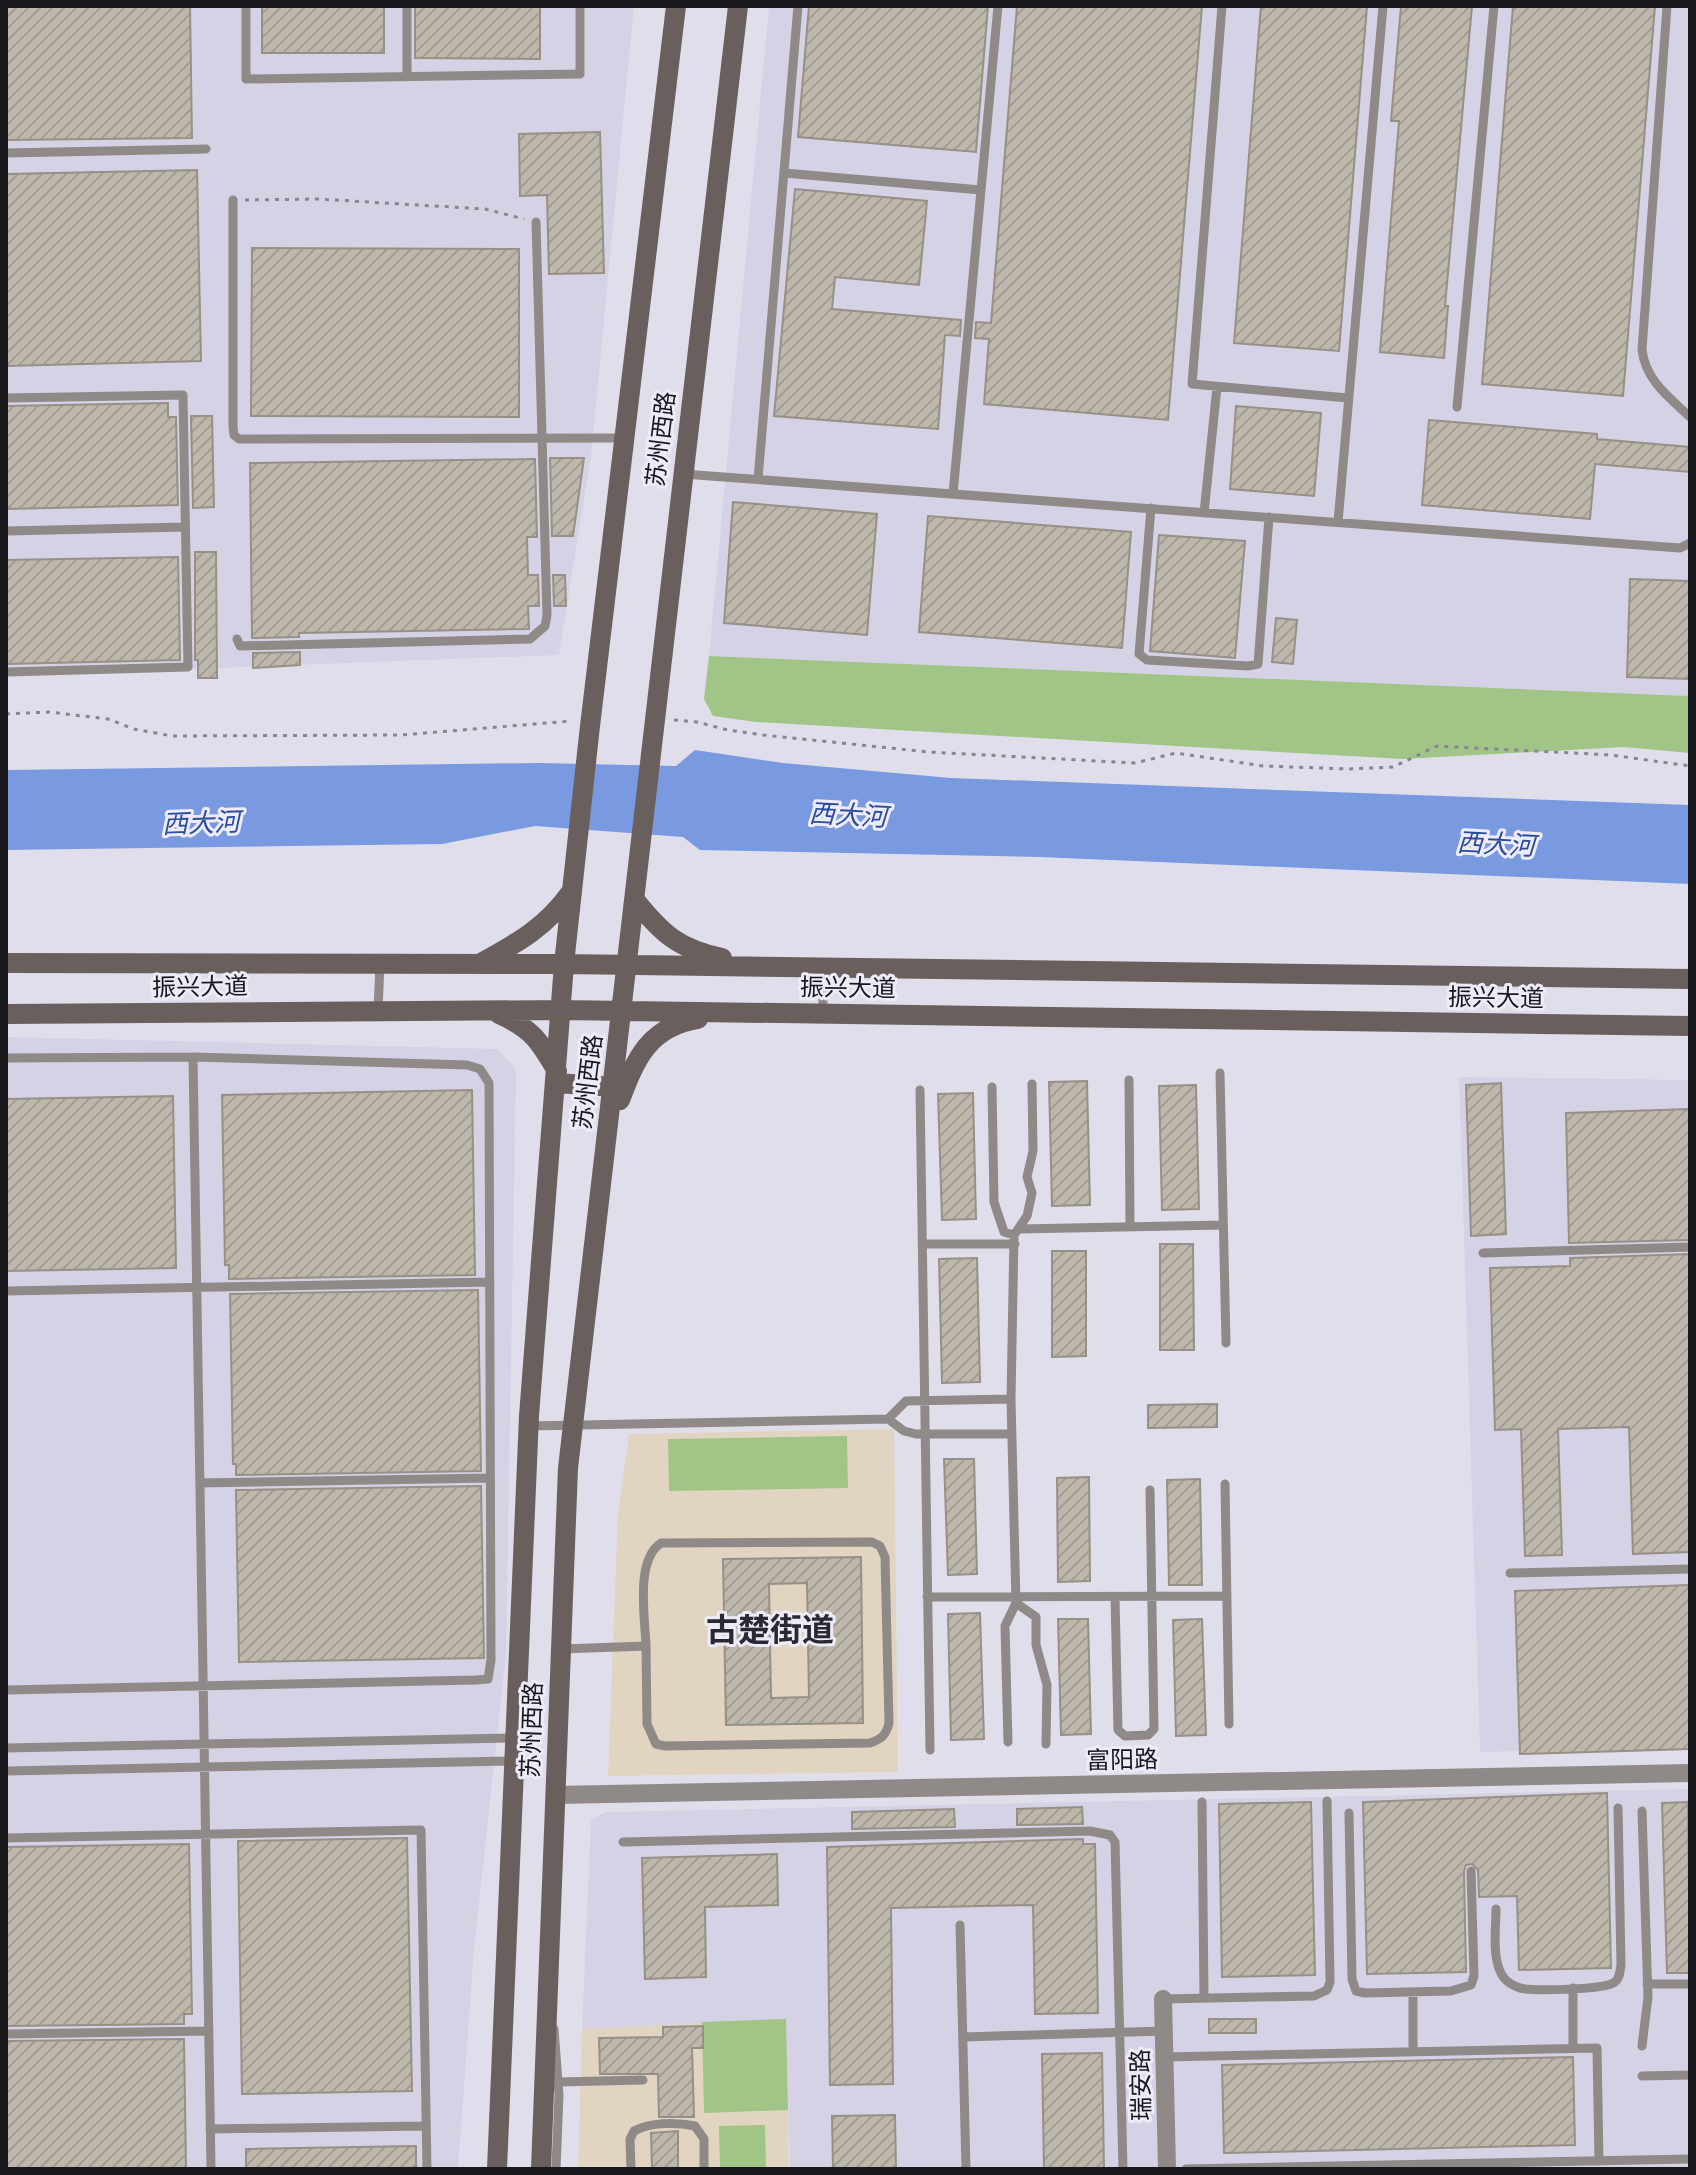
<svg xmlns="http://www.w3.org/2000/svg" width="1696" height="2175" viewBox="0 0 1696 2175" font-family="'Source Sans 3','Noto Sans SC',sans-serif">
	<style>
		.commercial { fill: #e1d5c1 }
		.built { fill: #d5d2e5 }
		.grass { fill: #a0c587 }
		.water { fill: #799ae0 }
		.building { fill: url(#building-hatch); stroke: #979086; stroke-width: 2; fill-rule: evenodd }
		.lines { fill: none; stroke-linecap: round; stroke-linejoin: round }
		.path { stroke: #88858e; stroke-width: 3; stroke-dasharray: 4 6; stroke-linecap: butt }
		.service { stroke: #8f8987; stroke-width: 9 }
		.minor { stroke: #8f8987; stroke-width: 18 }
		.secondary { stroke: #69605e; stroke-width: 20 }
		.labels { text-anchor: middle; stroke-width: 6; stroke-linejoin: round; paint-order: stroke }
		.street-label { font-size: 24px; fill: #18171b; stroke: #eeebf8 }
		.water-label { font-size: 26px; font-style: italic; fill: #294c9e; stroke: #eeebf8 }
		.district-label { font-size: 32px; font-weight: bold; fill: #2a2831; stroke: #eeebf8 }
	</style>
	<defs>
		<pattern id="building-hatch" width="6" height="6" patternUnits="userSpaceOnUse" patternTransform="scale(2)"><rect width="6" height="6" fill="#beb7ac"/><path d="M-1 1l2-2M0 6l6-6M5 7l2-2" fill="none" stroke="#a39d93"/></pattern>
	</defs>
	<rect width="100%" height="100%" fill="#e1deeb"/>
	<path class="commercial" d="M894 1429 898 1772 608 1776 618 1514 629 1434Z
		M786 2019 789 2169H578L582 2029Z"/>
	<path class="built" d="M6 6H634L591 456 559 655 6 676Z
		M769 6H1690V696L709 656Z
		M6 1037 498 1049 516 1070 506 1653 474 1950 458 2169H6Z
		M1459 1077 1690 1080V1748L1480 1752Z
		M1690 1789V2169H790L786 2019 582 2029 591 1820 605 1812Z"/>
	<path class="grass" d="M709 656 1690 696V753L1624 747 1403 759 756 722 713 716 704 699Z
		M847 1436 848 1488 669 1491 668 1439Z
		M786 2019 788 2110 704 2113 702 2022Z
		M765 2125 766 2169H720L719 2126Z"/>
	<path class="water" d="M695 750 783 763 951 778 1690 805V884L1039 857 700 850 683 837 535 826 442 844 6 850V770L538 763 676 766Z"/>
	<path class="building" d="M6 6H190L192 138 6 140Z
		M262 6H384V53H262Z
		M415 6H540V59L415 58Z
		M809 6H988L976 152 798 137Z
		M1017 6H1202L1168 420 984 404 989 339 975 338 976 322 991 323Z
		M1261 6H1367L1339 351 1234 343Z
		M1401 6H1472L1445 306H1448L1444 358 1380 352 1399 121H1391Z
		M1513 6H1655L1623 396 1482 384Z
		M600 132 604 273 549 274 547 195 520 196 519 134Z
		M197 170 201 361 6 366V174Z
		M795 189 927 201 919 285 835 277 832 309 961 320 960 336 945 335 938 429 774 416Z
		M252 248 519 249V417L251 416Z
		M168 403V417H176L178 505 6 509V406Z
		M1236 406 1321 413 1314 496 1230 489Z
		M191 416H212L214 507 193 508V505Z
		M1429 420 1597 434V439L1690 447V472L1595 464 1590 519 1422 505Z
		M550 458H584L573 536H552Z
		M535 459 537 537H527L528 575H538L539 606H528L529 629 299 633V637L252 638 250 463Z
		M733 502 877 514 867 635 724 623Z
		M928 516 1131 532 1122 648 919 632Z
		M1159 535 1245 541 1235 658 1150 651Z
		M195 552H216L217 678H198V660H195Z
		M178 557 180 660 6 664V560Z
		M553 575H565L566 606H554Z
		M1630 579 1690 581V679L1627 677Z
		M1276 618 1297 620 1293 664 1272 662Z
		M300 652V665L253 668V653Z
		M1087 1081 1090 1205 1052 1206 1049 1082Z
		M1501 1083 1506 1234 1471 1236 1466 1085Z
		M1196 1085 1199 1209 1162 1210 1159 1086Z
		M472 1090 475 1275 229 1279V1265H225L222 1095Z
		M973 1093 976 1219 942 1220 938 1094Z
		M173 1096 176 1268 6 1271V1099Z
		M1690 1109V1240L1569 1243 1566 1113Z
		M1160 1244H1193L1194 1350H1160Z
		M1052 1251H1086V1356L1052 1357Z
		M1690 1254V1552L1633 1554 1629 1427 1558 1429 1562 1555 1525 1556 1521 1429 1495 1430 1490 1268 1570 1266V1258Z
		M977 1258 980 1382 942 1383 939 1259Z
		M478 1290 481 1471 236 1475V1464H233L230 1294Z
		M1217 1404V1427L1148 1428V1405Z
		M944 1459H974L977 1574 948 1575Z
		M1089 1477 1090 1581 1058 1582 1057 1478Z
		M1200 1479 1202 1585H1169L1167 1480Z
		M481 1486 484 1658 239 1662 236 1490Z
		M861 1557 863 1723 726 1725 723 1559ZM807 1583 809 1697 771 1698 769 1584Z
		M1690 1585V1749L1520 1754 1515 1591Z
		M980 1613 984 1739 951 1740 948 1614Z
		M1058 1619H1088L1091 1734 1061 1735Z
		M1202 1619 1206 1735 1176 1736 1173 1620Z
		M1607 1793 1611 1968 1519 1970 1517 1896 1479 1897 1478 1870 1472 1864 1466 1865 1464 1871 1466 1972 1367 1974 1363 1802Z
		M1311 1802 1315 1975 1222 1977 1219 1804Z
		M1688 1802 1690 1973H1667L1662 1803Z
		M1082 1807 1083 1824 1017 1825V1809Z
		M954 1809 955 1827 852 1829V1812Z
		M407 1838 412 2091 242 2094 238 1841Z
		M1083 1839V1844H1095L1098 2013 1035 2014 1033 1905 891 1908 893 2084 830 2085 827 1847Z
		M189 1844 192 2014H184V2024L6 2026V1847Z
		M777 1854 778 1905 705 1907 706 1977 645 1979 642 1858Z
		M1209 2019H1256V2033H1209Z
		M703 2026V2048H692L694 2117H659L658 2074H600L599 2038 663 2037V2027Z
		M184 2039 186 2169H6V2041Z
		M1102 2053 1104 2169H1044L1042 2054Z
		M1573 2057 1575 2145 1224 2153 1222 2065Z
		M895 2115 896 2169H833L832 2116Z
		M678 2131V2169H652L651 2133Z
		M416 2146V2169H246V2149Z"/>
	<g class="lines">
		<path class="path" d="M245 200 318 199 485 209 524 219
			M6 714 49 712 108 719 134 729 172 736 401 735 571 721
			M674 720 697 722 728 730 763 735 929 752 1135 763 1176 753 1263 766 1349 769 1393 767 1437 746 1611 755 1690 766"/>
		<path class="service" d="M246 6V79L580 74V6
			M1222 6 1192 384 1348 398
			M1667 6 1642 350C1646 381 1669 397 1690 417
			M407 77V6
			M6 153 206 149
			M784 173 981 190
			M233 200V427L234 435 239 439 624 438
			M6 398 183 395 188 667 6 672
			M1457 407 1494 6
			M683 474 1680 548 1690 543
			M758 479 798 6
			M953 494 998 6
			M1151 508 1139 654 1147 660 1248 666 1258 664 1269 517
			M1204 513 1217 387
			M1338 522 1383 6
			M6 531 185 527
			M237 639 240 646 530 639 545 626 547 615 536 222
			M378 1011 380 964
			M823 1012V968
			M193 1057 211 2169
			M6 1058 193 1057 467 1065 480 1069 489 1083 491 1660 488 1679 476 1680 6 1690
			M1220 1073 1226 1343
			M1129 1080 1130 1227
			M992 1087 994 1202 1004 1232 1014 1235 1027 1216 1032 1193 1027 1177 1033 1151 1032 1084
			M920 1090 930 1750
			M1020 1229 1223 1225
			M1014 1235 1011 1399 1016 1603
			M923 1244H1015
			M1483 1253 1690 1247
			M6 1291 490 1282
			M888 1419 906 1401 1011 1399
			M528 1426 888 1419 904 1431 916 1434H1012
			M200 1483 490 1478
			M1225 1484 1229 1724
			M1510 1573 1690 1569
			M927 1597 1227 1596
			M1115 1597 1118 1730 1125 1736 1148 1735 1154 1729 1150 1490
			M561 1649 646 1646 647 1724 656 1744 665 1746 870 1743C882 1739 886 1735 889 1723L885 1557 880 1546 872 1542 661 1543C635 1560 645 1617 646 1646
			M1008 1742 1005 1626 1016 1603 1036 1617V1645L1047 1685 1046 1744
			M6 1748 515 1738
			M6 1771 514 1761
			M1202 1802 1204 1998
			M1642 1811 1648 1997 1642 2046
			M1349 1813 1352 1979 1356 1991 1365 1993 1451 1991 1471 1985 1474 1976 1471 1871
			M6 1838 421 1830 427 2169
			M623 1842 1090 1831 1110 1835 1115 1842 1123 2169
			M1496 1909C1496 1930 1491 1961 1504 1978 1508 1983 1514 1986 1520 1988 1533 1991 1605 1990 1615 1982 1620 1978 1620 1971 1621 1965L1618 1808
			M960 1925 966 2169
			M1647 1984H1690
			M1573 1988V2048
			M1413 1992V2052
			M1163 1999 1314 1996 1327 1990 1330 1982 1327 1801
			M554 2029 559 2095 556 2169
			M6 2034 209 2031
			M963 2037 1163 2031
			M1164 2057 1597 2048 1599 2161
			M1642 2076 1690 2075
			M559 2082 643 2080
			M210 2129 426 2126
			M631 2169 630 2139 634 2131C650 2122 677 2122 695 2126L704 2139V2169
			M1186 2169 1690 2159"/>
		<path class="minor" d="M555 1795 1690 1773
			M1163 1999 1167 2169"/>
		<path class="secondary" d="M635 900C662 934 679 949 722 958
			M6 963 564 964 1690 979
			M481 963C519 942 546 927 571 892
			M6 1014 561 1010 1690 1026
			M499 1014C532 1029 539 1040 557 1071
			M557 1083 614 1087
			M620 1100C636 1058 649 1027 698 1019
			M497 2169 529 1416 564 964 590 726 676 6
			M541 2169 568 1468 738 6"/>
	</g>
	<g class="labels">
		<g class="street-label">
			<text transform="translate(661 439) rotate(-83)" y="8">苏州西路</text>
			<text transform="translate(200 987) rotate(-1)" y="8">振兴大道</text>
			<text transform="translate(848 988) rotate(1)" y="8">振兴大道</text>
			<text transform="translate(1496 998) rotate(1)" y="8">振兴大道</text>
			<text transform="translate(588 1082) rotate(-83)" y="8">苏州西路</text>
			<text transform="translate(532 1730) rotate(-88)" y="8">苏州西路</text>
			<text transform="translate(1122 1760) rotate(-1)" y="8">富阳路</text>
			<text transform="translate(1141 2085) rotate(-91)" y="8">瑞安路</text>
		</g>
		<g class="water-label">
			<text transform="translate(848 815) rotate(3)" y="9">西大河</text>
			<text transform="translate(201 823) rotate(-2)" y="9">西大河</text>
			<text transform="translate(1496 844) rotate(3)" y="9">西大河</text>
		</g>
		<g class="district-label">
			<text x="770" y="1641">古楚街道</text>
		</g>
	</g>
	<rect width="1696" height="2175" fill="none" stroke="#18171b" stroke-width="16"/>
</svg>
